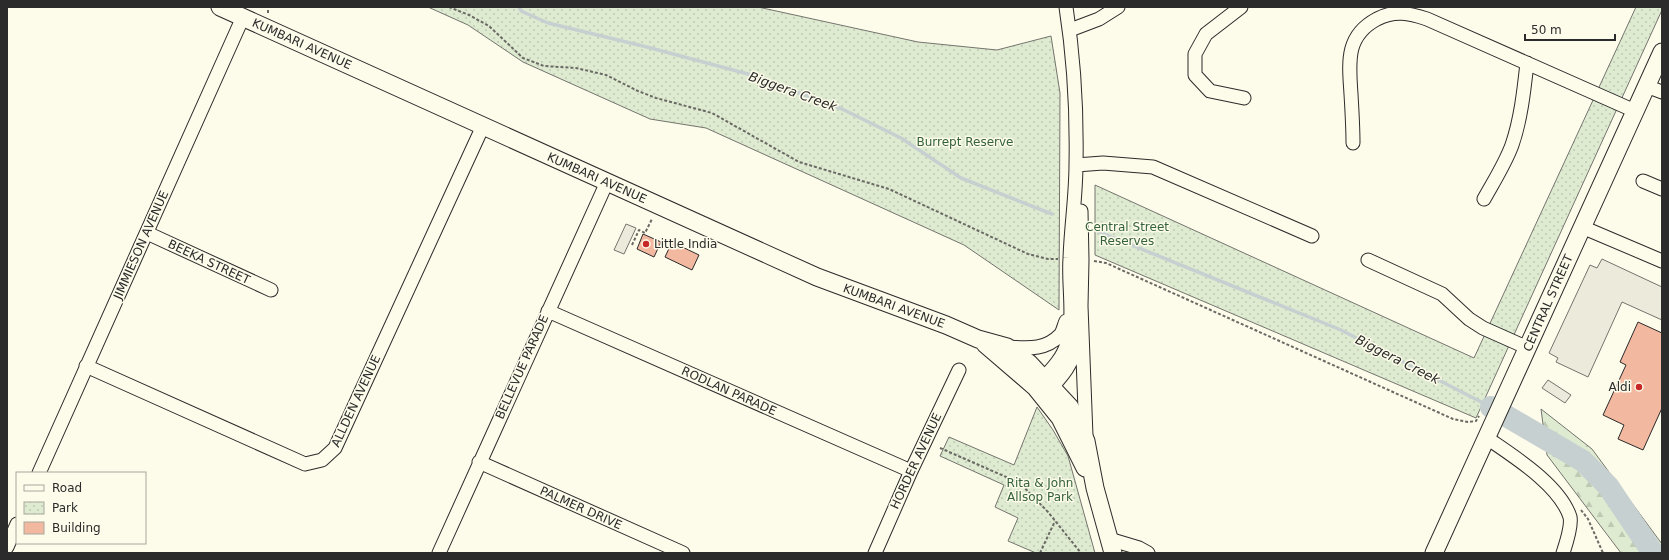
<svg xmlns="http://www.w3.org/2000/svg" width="1669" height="560" viewBox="0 0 1669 560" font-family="'DejaVu Sans',sans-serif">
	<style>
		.forest { fill: url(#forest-firs); stroke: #74746e }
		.park { fill: url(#park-dots); stroke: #74746e }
		.parking { fill: #eceadb; stroke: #74746e }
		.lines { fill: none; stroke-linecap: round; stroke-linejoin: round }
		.stream { stroke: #c7d0d0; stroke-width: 3.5 }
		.river { stroke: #c7d0d0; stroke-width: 22 }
		.building { fill: #f2b8a0; stroke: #2b2b2b }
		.minor-casing { stroke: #2b2b2b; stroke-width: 15 }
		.major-casing { stroke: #2b2b2b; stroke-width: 19 }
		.path { stroke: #6a6964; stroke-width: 2; stroke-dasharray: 3 2; stroke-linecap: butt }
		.minor { stroke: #fdfbea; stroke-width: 13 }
		.major { stroke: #fdfbea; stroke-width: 17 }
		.poi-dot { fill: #c62828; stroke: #fdfbea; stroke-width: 1.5 }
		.labels { text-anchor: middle; stroke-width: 3; stroke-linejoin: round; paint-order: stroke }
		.street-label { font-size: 12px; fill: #2b2b2b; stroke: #fdfbea }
		.park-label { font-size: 12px; fill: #34623c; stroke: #fdfbea }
		.poi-label { font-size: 12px; fill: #2b2b2b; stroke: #fdfbea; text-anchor: start }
		.water-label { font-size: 13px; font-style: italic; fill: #2b2b2b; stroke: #fdfbea }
	</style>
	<defs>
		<pattern id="forest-firs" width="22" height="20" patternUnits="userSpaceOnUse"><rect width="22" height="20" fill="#deebd1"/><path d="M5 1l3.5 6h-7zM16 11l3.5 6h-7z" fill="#bfcab4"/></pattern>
		<pattern id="park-dots" width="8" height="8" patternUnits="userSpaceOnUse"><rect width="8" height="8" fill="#deebd1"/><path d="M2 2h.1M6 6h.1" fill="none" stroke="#bfcab4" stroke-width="1.8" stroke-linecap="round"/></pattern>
	</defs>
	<rect width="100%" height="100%" fill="#fdfbea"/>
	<path class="forest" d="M1541 409 1592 449 1662 544V553H1621L1547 455Z"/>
	<path class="park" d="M428 7H758L918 42 997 50 1051 36 1060 93 1059 310 964 245 706 128 650 119 523 62 468 25Z
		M1636 7H1662V10L1476 418 1095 255V185L1474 358Z
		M1037 407 1053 430 1068 456 1095 553H1036L1008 541 1018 518 995 507 1004 485 940 456 949 437 1014 465Z"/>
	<path class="parking" d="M626 224 636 228 624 254 614 250Z
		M1602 259 1662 287V320L1622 302 1588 377 1556 362 1558 358 1549 353 1590 265 1597 268Z
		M1548 380 1571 395 1565 403 1542 388Z"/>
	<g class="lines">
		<path class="stream" d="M519 7 521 11 548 23 647 47 748 74 840 108 901 138 961 178 1052 214
			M1097 231 1341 330 1491 407"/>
		<path class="river" d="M1491 407 1583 461 1608 486 1653 553"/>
	</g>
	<path class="building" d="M643 234 661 242 654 257 637 249Z
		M672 242 699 255 692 270 665 257Z
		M1638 322 1662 333V408L1643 450 1618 439 1624 425 1603 415 1626 365 1620 362Z"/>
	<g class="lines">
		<defs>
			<path id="minor" d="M1241 7 1206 34 1195 54V75L1210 91 1244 98
				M1070 30 1099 19 1118 7
				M1646 86 1662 92
				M1353 143C1353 127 1352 111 1351 94 1349 63 1345 36 1377 19 1395 10 1409 13 1427 19L1635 111
				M1076 165 1103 163 1153 167 1312 236
				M1643 181 1662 189
				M1484 199C1494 181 1505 164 1512 145 1521 119 1524 90 1527 63
				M1081 211 1082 260 1081 306 1086 436
				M1582 227 1662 261
				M147 233 271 290
				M1368 260 1442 294 1469 319 1483 328 1528 348
				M548 311 911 471
				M1007 347C1026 348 1045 351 1060 335 1063 332 1064 325 1066 321
				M86 366 305 464 322 460 335 448 483 126
				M1038 384C1049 372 1063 359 1067 343 1075 315 1068 286 1070 258 1071 227 1076 196 1076 164 1077 112 1074 59 1066 7
				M1046 393C1062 377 1074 363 1078 340
				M1487 438C1513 456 1560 485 1570 517 1572 526 1566 544 1563 553
				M479 462 683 553
				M39 473 243 17
				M1109 539 1139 548 1148 553
				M7 547 17 524
				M439 553 607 182
				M875 553 911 471 959 370"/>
			<path id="major" d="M220 7 817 277 946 325 978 339 1007 347 1029 363 1070 407 1086 441 1095 488 1113 553
				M985 344 1035 387 1060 418 1085 468
				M1434 553 1662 52"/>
		</defs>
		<use href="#minor" class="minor-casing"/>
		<use href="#major" class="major-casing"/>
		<path class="path" d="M449 7 469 15 489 26 523 58 544 66 576 68 606 75 638 91 656 98 712 113 799 162 889 189 1028 254 1048 259H1058
			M268 13V7
			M632 245 639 230 645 233 652 219
			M1094 261 1106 263 1453 419 1468 422 1476 421 1479 416
			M940 448 1020 483 1048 512 1081 553
			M1581 510 1588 519 1603 553
			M1040 553 1055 521"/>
		<use href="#minor" class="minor"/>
		<use href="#major" class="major"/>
	</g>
	<g class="poi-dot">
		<circle cx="646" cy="244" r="4"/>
		<circle cx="1639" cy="387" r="4"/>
	</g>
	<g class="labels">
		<g class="street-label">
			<text transform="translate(302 44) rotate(24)" y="4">KUMBARI AVENUE</text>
			<text transform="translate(597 178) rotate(24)" y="4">KUMBARI AVENUE</text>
			<text transform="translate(141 245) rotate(-66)" y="4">JIMMIESON AVENUE</text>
			<text transform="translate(209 262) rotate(25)" y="4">BEEKA STREET</text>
			<text transform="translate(1548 303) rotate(-66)" y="4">CENTRAL STREET</text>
			<text transform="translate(894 306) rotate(20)" y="4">KUMBARI AVENUE</text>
			<text transform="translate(522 367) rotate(-66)" y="4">BELLEVUE PARADE</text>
			<text transform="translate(729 391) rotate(24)" y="4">RODLAN PARADE</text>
			<text transform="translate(356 401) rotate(-65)" y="4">ALLDEN AVENUE</text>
			<text transform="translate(916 461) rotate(-65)" y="4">HORDER AVENUE</text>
			<text transform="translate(581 508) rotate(24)" y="4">PALMER DRIVE</text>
		</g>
		<g class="park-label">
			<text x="965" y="146">Burrept Reserve</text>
			<text x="1127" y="231">Central Street<tspan x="1127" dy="14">Reserves</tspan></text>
			<text x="1040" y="487">Rita &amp; John<tspan x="1040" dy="14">Allsop Park</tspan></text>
		</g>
		<g class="poi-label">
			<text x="654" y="248">Little India</text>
			<text x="1631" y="391" text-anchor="end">Aldi</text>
		</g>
		<g class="water-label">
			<text transform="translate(793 91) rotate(20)" y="5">Biggera Creek</text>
			<text transform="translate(1398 359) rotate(27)" y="5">Biggera Creek</text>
		</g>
	</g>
	<rect width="1669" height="560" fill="none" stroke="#2b2b2b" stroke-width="16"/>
	<rect x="16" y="472" width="130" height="72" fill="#fdfbea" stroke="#a9a89e"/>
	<rect x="24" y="485" width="20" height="6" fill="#fdfbea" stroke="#a9a89e"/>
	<text x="52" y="492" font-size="12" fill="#2b2b2b">Road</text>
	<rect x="24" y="502" width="20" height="12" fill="url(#park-dots)" stroke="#a9a89e"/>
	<text x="52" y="512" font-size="12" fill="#2b2b2b">Park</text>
	<rect x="24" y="522" width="20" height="12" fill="#f2b8a0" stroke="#a9a89e"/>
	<text x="52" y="532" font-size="12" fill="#2b2b2b">Building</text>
	<path d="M1525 34v6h90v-6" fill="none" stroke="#2b2b2b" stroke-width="2"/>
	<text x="1531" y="34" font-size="12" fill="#2b2b2b" stroke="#fdfbea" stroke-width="3" paint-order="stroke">50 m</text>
</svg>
